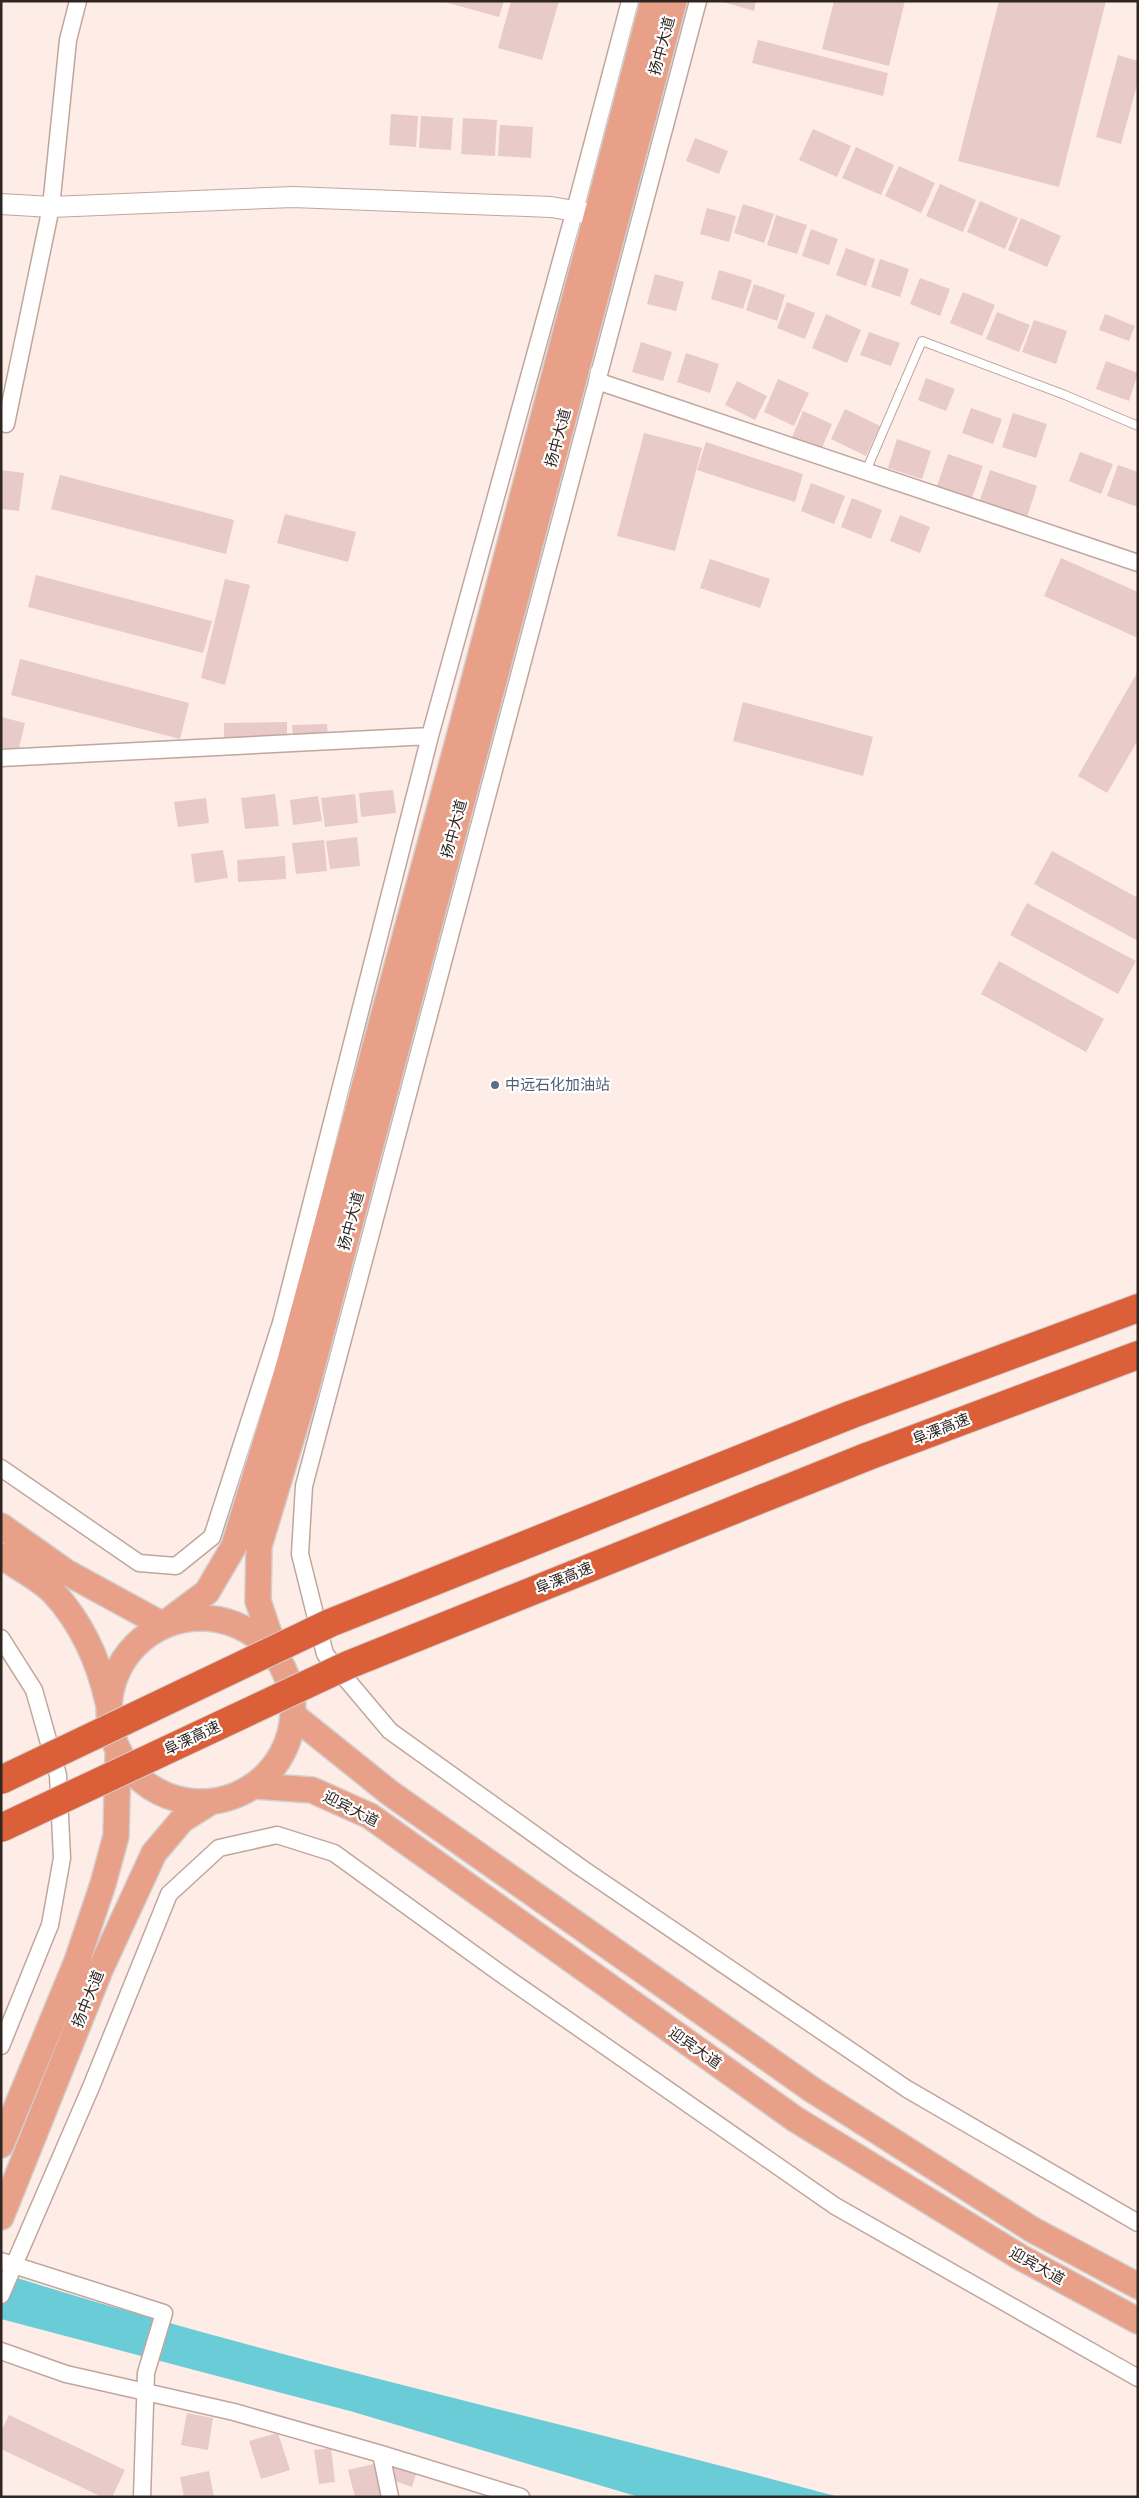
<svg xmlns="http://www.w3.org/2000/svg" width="1139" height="2498" viewBox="0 0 1139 2498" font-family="Lato,'Noto Sans SC',sans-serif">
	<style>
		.water { fill: #69ccd6 }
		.building { fill: #e8cac8 }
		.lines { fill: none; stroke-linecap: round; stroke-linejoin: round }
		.service-casing { stroke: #c0a69d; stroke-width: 10 }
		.minor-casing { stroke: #c0a69d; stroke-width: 19 }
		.tertiary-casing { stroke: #c0a69d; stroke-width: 22 }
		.primary-casing { stroke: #d1cfce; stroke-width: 28 }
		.motorway-casing { stroke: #d1cfce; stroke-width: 30 }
		.service { stroke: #fff; stroke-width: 8 }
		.minor { stroke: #fff; stroke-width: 16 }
		.tertiary { stroke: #fff; stroke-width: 20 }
		.primary { stroke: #e9a089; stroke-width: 25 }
		.motorway { stroke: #db603a; stroke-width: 28 }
		.motorway-bridge-casing { stroke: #d1cfce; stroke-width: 30; stroke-linecap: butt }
		.motorway-bridge { stroke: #db603a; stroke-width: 28 }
		.service-dot { fill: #5c6f8a; stroke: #fff; stroke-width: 2 }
		.labels { text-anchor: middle; stroke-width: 4.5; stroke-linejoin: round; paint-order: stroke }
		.street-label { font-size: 15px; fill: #2f2521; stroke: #fff }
		.service-label { font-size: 15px; fill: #4e5e75; stroke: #fff; text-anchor: start }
	</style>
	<rect width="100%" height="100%" fill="#feede7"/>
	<path class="water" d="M1 2273C277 2360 560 2421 839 2497H639L350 2411 1 2319Z"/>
	<path class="building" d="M441 1H504L499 17Z
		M511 1H559L542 60 498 48Z
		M720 1H756L754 11Z
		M834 1H905L889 66 822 49Z
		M999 1H1106L1059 187 958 161Z
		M758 40 888 73 883 96 752 63Z
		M1118 55 1138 61V81L1121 144 1096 137Z
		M391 114 418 116 416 147 389 145Z
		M421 116 453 118 451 150 419 148Z
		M463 118 497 120 495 156 461 154Z
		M500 125 533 127 531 158 498 156Z
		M813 129 851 146 837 177 799 160Z
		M695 138 728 151 719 174 686 161Z
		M856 147 894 165 881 195 842 178Z
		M899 166 935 183 921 213 885 196Z
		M940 184 976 200 963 232 926 216Z
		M980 201 1018 218 1005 249 967 232Z
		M743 204 774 214 764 243 734 233Z
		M707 208 736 216 729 242 700 234Z
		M776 215 807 225 797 254 767 245Z
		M1021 218 1061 236 1047 267 1008 250Z
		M811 229 838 239 829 265 802 256Z
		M846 248 875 259 866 286 836 275Z
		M880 259 909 269 900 297 871 287Z
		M719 270 752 280 743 309 711 299Z
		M655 274 684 282 676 311 647 304Z
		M920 278 950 289 940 316 910 304Z
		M754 284 785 295 777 321 746 310Z
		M963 292 995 305 982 336 950 323Z
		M787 302 815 313 805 339 777 328Z
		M997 312 1030 325 1019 352 986 339Z
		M826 314 861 330 847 363 812 348Z
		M1105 314 1135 326 1129 341 1099 330Z
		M1034 320 1067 331 1056 364 1022 352Z
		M869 332 900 343 891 366 860 355Z
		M641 342 672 352 663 381 632 372Z
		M686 353 719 364 710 393 677 382Z
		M1106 361 1138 373 1129 401 1096 389Z
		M926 378 955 389 946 411 918 400Z
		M778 379 809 393 794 426 764 412Z
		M737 381 767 396 755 420 725 405Z
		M971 408 1002 419 993 444 962 433Z
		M845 409 880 426 866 456 831 439Z
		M803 411 832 424 821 450 792 437Z
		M1013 413 1047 424 1036 458 1002 447Z
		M644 433 702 448 675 551 617 536Z
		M897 439 931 451 922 479 888 468Z
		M706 442 803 474 795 502 697 470Z
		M1080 452 1113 464 1101 494 1069 481Z
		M948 454 983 466 972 498 937 486Z
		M1118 465 1138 472V507L1107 496Z
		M1 470 24 473 19 511 1 509Z
		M990 470 1037 486 1026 520 979 503Z
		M60 475 234 520 226 554 51 509Z
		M811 483 845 496 834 524 801 511Z
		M852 498 882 510 871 539 841 527Z
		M285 514 356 532 348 562 277 543Z
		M900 515 930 527 920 553 890 541Z
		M1061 558 1138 592V638L1044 596Z
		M710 559 770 579 760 608 700 588Z
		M36 575 212 621 203 653 28 607Z
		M225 579 250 585 225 685 201 678Z
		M20 659 189 703 180 739 11 695Z
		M1138 671V740L1107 793 1078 776Z
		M743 702 873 737 863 776 733 741Z
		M1 717 25 723 18 752 1 747Z
		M287 722V737L224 738V723Z
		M327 724 328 737H293L292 725Z
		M393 790 396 813 361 817 359 793Z
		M275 794 279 826 245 829 241 798Z
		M355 794 358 823 325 827 321 798Z
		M318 796 322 821 293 825 290 800Z
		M206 798 209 823 178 827 174 802Z
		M357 837 360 866 330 869 326 841Z
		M324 840 327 871 296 874 292 843Z
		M223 850 228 878 195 883 191 854Z
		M1052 851 1138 898V941L1034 884Z
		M285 856 286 879 238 882 237 860Z
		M1027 903 1136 961 1118 994 1010 935Z
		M999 961 1104 1019 1086 1052 981 994Z
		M187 2413 213 2418 208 2450 181 2445Z
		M9 2415 125 2470 112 2497H102L1 2449V2431Z
		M278 2433 290 2470 261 2479 249 2441Z
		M331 2448 335 2482 319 2484 314 2450Z
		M396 2460 418 2468 412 2487 389 2479Z
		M378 2463 387 2497H355L348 2470Z
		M209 2471 214 2497H184L180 2477Z"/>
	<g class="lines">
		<defs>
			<path id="service" d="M866 471 922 341 1065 395 1138 426"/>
			<path id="minor" d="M698 1 304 1486 300 1554 325 1654 390 1731 580 1867 907 2089 1138 2223
				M599 371 597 381 1138 563
				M6 424 51 207 68 40 78 1
				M1 758 430 736
				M1 1468 139 1563 176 1566 212 1537 281 1323 430 736 575 210 630 1
				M1 1638 34 1690 58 1775 62 1858 50 1925 1 2046
				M1 2261 164 2313 146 2373 142 2497
				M1 2295 91 2087 169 1894 219 1848 277 1835 334 1853 497 1971 835 2206 1138 2378
				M1 2351 66 2374 234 2412 381 2454 521 2497
				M381 2454 390 2497"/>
			<path id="tertiary" d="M1 204 51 207 293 197 551 207 610 217"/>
			<path id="primary" d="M1 1526 66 1572 163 1625 207 1592 234 1546 285 1379 457 745 653 1
				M1 1556C17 1567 39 1578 53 1592 81 1622 99 1662 108 1702
				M109 1710a92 92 0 1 1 184 0a92 92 0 1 1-184 0Z
				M277 1657 258 1601 259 1546 306 1390 674 1
				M294 1716 390 1793 814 2091 1033 2230 1138 2286
				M255 1786 312 1790 370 1816 795 2119 1020 2257 1138 2321
				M1 2145 77 1961 103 1884 116 1836 118 1755
				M1 2217 100 1970 154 1853 182 1820 209 1803"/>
			<path id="motorway" d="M850 1415 1138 1308
				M866 1457 1138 1355"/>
		</defs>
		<use href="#service" class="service-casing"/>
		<use href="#minor" class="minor-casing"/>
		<use href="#tertiary" class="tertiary-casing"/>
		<use href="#primary" class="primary-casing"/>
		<use href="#motorway" class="motorway-casing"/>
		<use href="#service" class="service"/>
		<use href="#minor" class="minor"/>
		<use href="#tertiary" class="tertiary"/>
		<use href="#primary" class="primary"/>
		<use href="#motorway" class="motorway"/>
		<defs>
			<path id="motorway-bridge" d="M1 1780 330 1623 850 1415
				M1 1828 348 1665 866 1457"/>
		</defs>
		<use href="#motorway-bridge" class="motorway-bridge-casing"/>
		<use href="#motorway-bridge" class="motorway-bridge"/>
	</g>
	<circle class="service-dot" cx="495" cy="1085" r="5"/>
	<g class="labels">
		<g class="street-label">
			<text transform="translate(662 46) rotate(-75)" y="5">扬中大道</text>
			<text transform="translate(558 438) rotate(-75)" y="5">扬中大道</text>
			<text transform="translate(454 829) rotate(-75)" y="5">扬中大道</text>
			<text transform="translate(351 1221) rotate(-75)" y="5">扬中大道</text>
			<text transform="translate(941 1429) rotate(-21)" y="5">阜溧高速</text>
			<text transform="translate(564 1578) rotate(-22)" y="5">阜溧高速</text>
			<text transform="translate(192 1738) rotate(-25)" y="5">阜溧高速</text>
			<text transform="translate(351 1809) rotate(27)" y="5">迎宾大道</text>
			<text transform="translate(88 1999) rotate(-68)" y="5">扬中大道</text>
			<text transform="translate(695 2048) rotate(35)" y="5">迎宾大道</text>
			<text transform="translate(1037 2266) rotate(29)" y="5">迎宾大道</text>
		</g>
		<g class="service-label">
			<text x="505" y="1090">中远石化加油站</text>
		</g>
	</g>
	<rect width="1139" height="2498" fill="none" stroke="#2f2521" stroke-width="5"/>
</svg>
